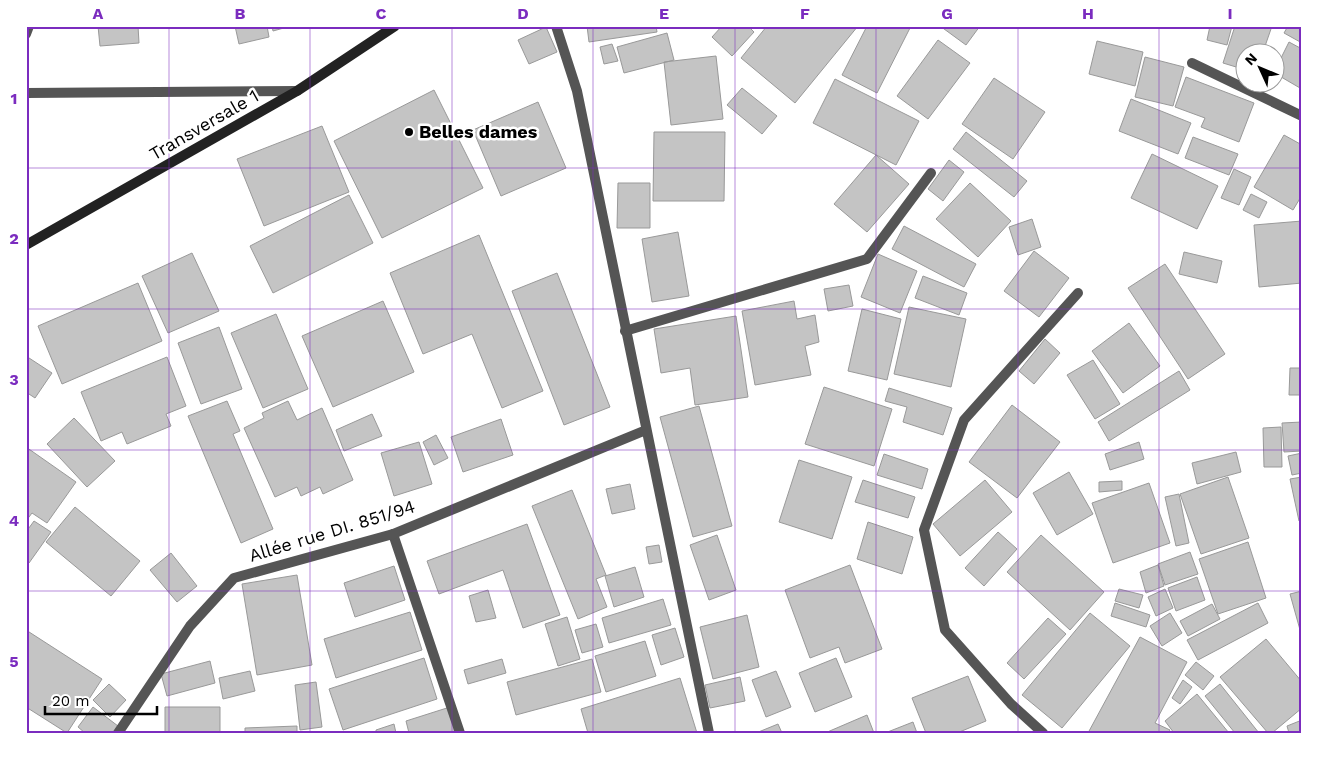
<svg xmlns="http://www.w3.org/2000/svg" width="1328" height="759" viewBox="0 0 1328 759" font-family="'Work Sans',sans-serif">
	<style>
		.building { fill: #c4c4c4; stroke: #999 }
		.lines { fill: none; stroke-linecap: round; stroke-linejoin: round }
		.lane { stroke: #555; stroke-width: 10 }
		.street { stroke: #555; stroke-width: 10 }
		.secondary { stroke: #222; stroke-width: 10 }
		.grid { fill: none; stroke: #7b2cbf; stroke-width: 1; stroke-opacity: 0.55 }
		.poi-dot { fill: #000; stroke: #fff; stroke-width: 2 }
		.labels { text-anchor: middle; stroke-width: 5; stroke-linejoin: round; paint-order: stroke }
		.street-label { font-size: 18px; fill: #000; stroke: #fff }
		.poi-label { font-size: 18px; font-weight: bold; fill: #000; stroke: #fff; text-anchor: start }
		.neatline { fill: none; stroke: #7b2cbf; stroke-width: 2 }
		.grid-label { font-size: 16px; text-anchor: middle; font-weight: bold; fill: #7b2cbf }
	</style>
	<rect width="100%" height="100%" fill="#fff"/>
	<path class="building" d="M98 26H138L139 43 100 46Z
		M235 26H267L269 37 239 44Z
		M272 26H291L273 31Z
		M587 26H656L657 32 589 42Z
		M722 26H748L754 32 732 56 712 37Z
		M767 26H858L795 103 741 58Z
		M867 26H911L877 93 842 75Z
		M940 26H980L966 45Z
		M1210 26H1232L1227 45 1207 40Z
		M1235 26H1272L1263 52H1246V70L1223 63Z
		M1288 26H1302V43L1284 33Z
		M546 27 557 52 529 64 518 40Z
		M667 33 674 60 624 73 617 47Z
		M938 40 970 63 928 119 897 96Z
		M1097 41 1143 52 1135 86 1089 74Z
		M1289 42 1302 49V86L1300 88 1276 74V68Z
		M612 44 618 61 604 64 600 47Z
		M716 56 723 119 671 125 664 62Z
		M1145 57 1184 67 1173 106 1135 97Z
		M1186 77 1254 103 1239 142 1201 127 1205 118 1175 107Z
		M994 78 1045 112 1013 159 962 124Z
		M835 79 919 121 896 165 813 123Z
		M742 88 777 116 762 134 727 105Z
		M434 90 483 188 382 238 334 141Z
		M1131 99 1191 123 1178 154 1119 131Z
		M538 102 566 168 501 196 473 130Z
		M322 126 349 192 264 226 237 159Z
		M654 132H725L724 201H653Z
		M966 132 1027 181 1014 197 953 149Z
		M1284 135 1302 145V195L1293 210 1254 187Z
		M1193 137 1238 154 1229 175 1185 158Z
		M1152 154 1218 186 1197 229 1131 198Z
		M876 155 909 184 867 232 834 204Z
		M949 160 964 172 943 201 928 189Z
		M1234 169 1251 177 1239 205 1221 198Z
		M618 183H650V228H617Z
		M970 183 1011 221 978 257 936 219Z
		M1251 194 1267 202 1259 218 1243 210Z
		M349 195 373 243 273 293 250 246Z
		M1032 219 1041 247 1018 255 1009 227Z
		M1302 221V283L1259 287 1254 225Z
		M904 226 976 264 964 287 892 249Z
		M678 232 689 296 652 302 642 239Z
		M479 235 543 391 502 408 472 334 423 354 390 273Z
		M1034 251 1069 278 1039 317 1004 291Z
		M1184 252 1222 261 1217 283 1179 274Z
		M192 253 219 311 168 333 142 276Z
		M878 254 917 271 900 313 861 297Z
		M1165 264 1225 354 1188 379 1128 288Z
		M557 273 610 407 564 425 512 291Z
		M923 276 967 293 959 315 915 298Z
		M138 283 162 341 62 384 38 326Z
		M849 285 853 306 828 311 824 289Z
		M383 301 414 372 333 407 302 336Z
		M794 301 797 319 815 315 819 342 805 346 811 375 755 385 742 311Z
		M909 307 966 319 951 387 894 374Z
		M862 309 901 319 887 380 848 371Z
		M276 314 308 389 263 408 231 333Z
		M736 316 748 397 695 405 690 368 661 373 654 329Z
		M1129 323 1160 366 1123 393 1092 351Z
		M219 327 242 389 201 404 178 343Z
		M1045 339 1060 353 1034 384 1019 371Z
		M26 356 52 373 35 398 26 392Z
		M167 357 186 406 166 414 171 426 127 444 122 432 101 441 81 392Z
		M1093 360 1120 404 1095 419 1067 375Z
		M1290 368H1302V395H1289Z
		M1179 371 1190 390 1109 441 1098 422Z
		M824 387 892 409 874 466 805 444Z
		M889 388 952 408 943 435 903 422 907 407 885 401Z
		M227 401 240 431 233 434 273 529 241 543 188 416Z
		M288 401 297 420 322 408 353 480 323 494 320 487 301 496 297 487 275 497 244 428 264 418 262 413Z
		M1012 405 1060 442 1017 498 969 462Z
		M699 406 732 526 693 537 660 417Z
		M372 414 382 436 344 451 336 430Z
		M74 418 115 461 87 487 47 444Z
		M501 419 513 455 463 472 451 437Z
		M1302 422V451L1284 452 1282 423Z
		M1281 427 1282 467H1264L1263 428Z
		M436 435 448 458 434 465 423 442Z
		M419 442 432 484 394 496 381 453Z
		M1139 442 1144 459 1110 470 1105 454Z
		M26 447 76 482 47 523 32 513 26 521Z
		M1236 452 1241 472 1197 484 1192 463Z
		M1302 453V473L1292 475 1288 456Z
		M884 454 928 469 922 489 877 475Z
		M799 460 852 477 832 539 779 522Z
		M1069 472 1093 514 1057 535 1033 493Z
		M1228 477 1249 538 1201 554 1180 494Z
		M1302 477V521H1299L1290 479Z
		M863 480 915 497 908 518 855 502Z
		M985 480 1012 512 960 556 933 524Z
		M1122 481V490L1099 492V482Z
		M1149 483 1170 543 1113 563 1092 503Z
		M630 484 635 509 612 514 606 489Z
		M572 490 606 575 596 579 607 607 578 619 532 506Z
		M1179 494 1189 543 1176 546 1165 497Z
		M75 507 140 561 111 596 46 542Z
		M34 521 51 532 29 563 26 561V532Z
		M868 522 913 537 902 574 857 559Z
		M527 524 560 615 523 628 503 570 439 594 427 561Z
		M998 532 1017 549 984 586 965 568Z
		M717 535 736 590 709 600 690 545Z
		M1041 535 1104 592 1070 630 1007 572Z
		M1248 542 1266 598 1218 614 1199 559Z
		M659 545 662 562 649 564 646 547Z
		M1190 552 1198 574 1165 585 1158 564Z
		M171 553 197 586 177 602 150 570Z
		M850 565 882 649 845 663 839 647 810 658 785 590Z
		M1158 565 1164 586 1146 593 1140 572Z
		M394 566 405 600 355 617 344 583Z
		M635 567 644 597 614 607 605 576Z
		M297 575 312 665 257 675 242 584Z
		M1197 577 1205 600 1176 611 1168 588Z
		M1119 589 1143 595 1139 608 1115 601Z
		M1165 589 1173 608 1156 616 1148 597Z
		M488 590 496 618 476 622 469 596Z
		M1302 591V637L1290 594Z
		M663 599 671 625 609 643 602 618Z
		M1115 603 1150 615 1146 627 1111 616Z
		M1258 603 1268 623 1198 660 1187 640Z
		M1212 604 1220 619 1188 636 1180 621Z
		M410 612 422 650 336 678 324 639Z
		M1090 613 1130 646 1062 728 1022 695Z
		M1170 613 1182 633 1162 646 1150 626Z
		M747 615 759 667 713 679 700 627Z
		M567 617 580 659 558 666 545 624Z
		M1048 618 1066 634 1024 679 1007 663Z
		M596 624 603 647 582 653 575 630Z
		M675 628 684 657 661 665 652 635Z
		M26 630 102 679 67 733 26 707Z
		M1140 637 1187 662 1155 723 1170 730 1168 733H1088Z
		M1266 639 1302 682V708L1272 733H1268L1220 677Z
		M645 641 656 676 606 692 595 656Z
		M424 658 437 699 343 730 329 689Z
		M836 658 852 697 815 712 799 673Z
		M502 659 506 673 468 684 464 670Z
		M592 659 601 692 516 715 507 682Z
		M210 661 215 683 167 696 161 674Z
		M1196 662 1214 676 1203 690 1185 675Z
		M250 671 255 691 223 699 219 678Z
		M776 671 791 707 766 717 752 680Z
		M968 676 986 721 957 733H926L912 698Z
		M740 677 745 701 710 708 705 685Z
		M680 678 697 733H588L581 709Z
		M1183 680 1192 687 1180 704 1172 698Z
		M316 682 322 727 300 730 295 685Z
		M109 684 126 700 110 717 93 700Z
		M1220 684 1259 733H1235L1205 696Z
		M1197 694 1229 733H1174L1165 721Z
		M93 707 118 726 113 733H85L78 727Z
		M165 707H220V733H165Z
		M450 707 458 733H409L406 721Z
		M867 715 874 733H825Z
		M1302 720V733H1289L1287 726Z
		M913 722 917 733H885Z
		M394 724 396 733H376V730Z
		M778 724 782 733H756Z
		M297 726V733H245V728Z"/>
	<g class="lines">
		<path class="lane" d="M1192 63 1302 116
			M625 331 867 259 931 173
			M393 534 460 733"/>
		<path class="street" d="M556 26 577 91 709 733
			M26 34 29 26
			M26 93 297 91
			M118 733 190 626 234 578 393 534 646 430
			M1043 733 1011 704 945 630 924 530 964 420 1078 293"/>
		<path class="secondary" d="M26 245 297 91 395 26"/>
	</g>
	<path class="grid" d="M169 26V733M310 26V733M452 26V733M593 26V733M735 26V733M876 26V733M1018 26V733M1159 26V733M26 168H1302M26 309H1302M26 450H1302M26 591H1302"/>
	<circle class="poi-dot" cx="409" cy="132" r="5"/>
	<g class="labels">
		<g class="street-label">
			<text transform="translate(204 125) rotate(-30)" y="6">Transversale 1</text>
			<text transform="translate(332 531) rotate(-17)" y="6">Allée rue DI. 851/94</text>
		</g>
		<g class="poi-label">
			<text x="419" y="138">Belles dames</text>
		</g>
	</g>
	<rect width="1328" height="759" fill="none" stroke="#ffffff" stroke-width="55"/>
	<g transform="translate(1260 68) rotate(314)"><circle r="24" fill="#ffffff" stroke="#999999"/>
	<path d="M0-4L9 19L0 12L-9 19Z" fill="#000000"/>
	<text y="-8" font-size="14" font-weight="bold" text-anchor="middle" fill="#000000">N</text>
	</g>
	<path d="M45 706v8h112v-8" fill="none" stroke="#000000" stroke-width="2.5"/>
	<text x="52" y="706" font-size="15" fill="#000000" stroke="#ffffff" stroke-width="4" paint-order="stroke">20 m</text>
	<rect x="28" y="28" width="1272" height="704" class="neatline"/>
	<g class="grid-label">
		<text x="98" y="19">A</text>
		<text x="240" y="19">B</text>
		<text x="381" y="19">C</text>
		<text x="523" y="19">D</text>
		<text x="664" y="19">E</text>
		<text x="805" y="19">F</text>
		<text x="947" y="19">G</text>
		<text x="1088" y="19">H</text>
		<text x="1230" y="19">I</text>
		<text x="14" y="104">1</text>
		<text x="14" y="244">2</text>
		<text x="14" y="385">3</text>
		<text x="14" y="526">4</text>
		<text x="14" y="667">5</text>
	</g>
</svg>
